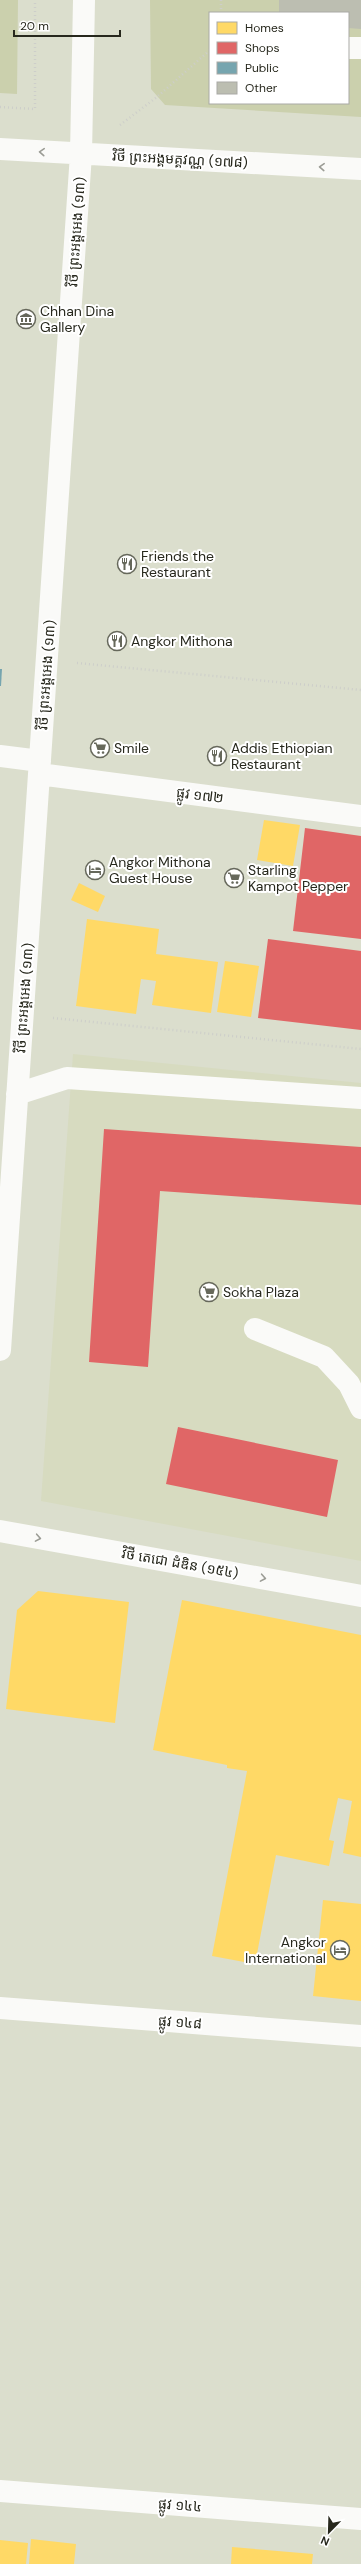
<svg xmlns="http://www.w3.org/2000/svg" width="361" height="2564" viewBox="0 0 361 2564" font-family="'DM Sans','Noto Sans Khmer',sans-serif">
	<style>
		.built { fill: #d7dbc0 }
		.green { fill: #cbd0ad; fill-rule: evenodd }
		.homes { fill: #ffd966 }
		.shops { fill: #e06666 }
		.public { fill: #76a5af }
		.building { fill: #bcbeb1 }
		.lines { fill: none; stroke-linecap: round; stroke-linejoin: round }
		.path { stroke: #cdceca; stroke-width: 2.5; stroke-dasharray: 1 3; stroke-linecap: butt }
		.minor { stroke: #fafaf8; stroke-width: 22 }
		.oneway { stroke: #9b9c95 }
		.labels { text-anchor: middle; stroke-width: 4; stroke-linejoin: round; paint-order: stroke }
		.street-label { font-size: 14px; fill: #27281d; stroke: #fff }
		.poi-label { font-size: 14px; fill: #27281d; stroke: #fff; text-anchor: start }
	</style>
	<rect width="100%" height="100%" fill="#dbdecd"/>
	<path class="built" d="M73 1054 361 1083V1561L41 1501Z"/>
	<path class="green" d="M0 0H18L17 94 0 93Z
		M150 0H361V117L165 105 151 89ZM210 13H348V103H210Z"/>
	<path class="homes" d="M264 820 300 825 293 866 257 860Z
		M79 883 105 896 98 912 71 900Z
		M87 919 159 929 156 954 218 962 211 1013 152 1005 156 981 141 979 136 1014 76 1006Z
		M225 961 259 966 251 1017 217 1012Z
		M38 1591 129 1602 115 1723 6 1709 17 1610Z
		M182 1600 361 1635V1857L343 1853 352 1801 338 1798 329 1840 334 1841 329 1866 276 1855 255 1964 212 1956 247 1771 227 1768V1765L153 1750Z
		M323 1900 361 1904V2001L313 1996Z
		M31 2539 76 2544 74 2564H29Z
		M0 2540 28 2543 26 2564H0Z
		M232 2547 313 2554 312 2564H231Z"/>
	<path class="shops" d="M305 828 361 836V939L293 931Z
		M268 939 361 951V1030L258 1018Z
		M104 1129 361 1147V1205L160 1191 148 1367 89 1362Z
		M178 1427 338 1460 327 1517 166 1484Z"/>
	<path class="public" d="M0 669H2L1 686H0Z"/>
	<path class="building" d="M279 0H361V29L348 28V13H279Z"/>
	<g class="lines">
		<path class="path" d="M221 13V0
			M0 107 35 109V0
			M120 125 157 97 210 50
			M77 663 361 690
			M53 1018 361 1049"/>
		<path class="minor" d="M348 48H361
			M0 149 361 169
			M0 756 40 761
			M39 774 361 816
			M17 1094 67 1078 361 1098
			M255 1329 324 1357 349 1384 361 1408
			M0 1350 81 154 84 0
			M0 1531 361 1596
			M0 2008 361 2036
			M0 2491 361 2519"/>
	</g>
	<defs><path id="oneway-chevron" d="M-2-3.5L2.5 0L-2 3.5" fill="none" stroke-width="1.6" stroke-linecap="round" stroke-linejoin="round"/></defs>
	<g class="oneway">
		<use href="#oneway-chevron" transform="translate(42 152) rotate(-176)"/>
		<use href="#oneway-chevron" transform="translate(322 167) rotate(-177)"/>
		<use href="#oneway-chevron" transform="translate(38 1538) rotate(10)"/>
		<use href="#oneway-chevron" transform="translate(263 1578) rotate(10)"/>
	</g>
	<defs>
		<symbol id="museum-ring" viewBox="-11 -11 22 22"><circle r="9.5" fill="#fff" stroke="#66685b" stroke-width="1.5"/><path d="M0-6L6-3V-2H-6V-3ZM-5-1h2V3h-2ZM-1-1h2V3h-2ZM3-1h2V3H3ZM-6 4H6V6H-6Z" fill="#66685b"/></symbol>
		<symbol id="restaurant-ring" viewBox="-11 -11 22 22"><circle r="9.5" fill="#fff" stroke="#66685b" stroke-width="1.5"/><path d="M-5-6h1v4h1v-4h1v4h1v-4h1v5L-1.5 .5V6h-2V.5L-5-1ZM5-6V6H3V1.5H1.5Q1.5-4 5-6Z" fill="#66685b"/></symbol>
		<symbol id="supermarket-ring" viewBox="-11 -11 22 22"><circle r="9.5" fill="#fff" stroke="#66685b" stroke-width="1.5"/><path d="M-6-5.5h2.5l.6 2H6L4.5 2H-2.5L-4.4-4H-6ZM-1.5 3.2a1.3 1.3 0 1 0 .1 0ZM3 3.2a1.3 1.3 0 1 0 .1 0Z" fill="#66685b"/></symbol>
		<symbol id="hotel-ring" viewBox="-11 -11 22 22"><circle r="9.5" fill="#fff" stroke="#66685b" stroke-width="1.5"/><path d="M-6-4.5h1.5V1H6V5H4.5V3h-9V5H-6ZM-4 0a1.8 1.8 0 1 1 3.6 0ZM.5 0V-2.5h3Q6-2.5 6 0Z" fill="#66685b"/></symbol>
	</defs>
	<g fill-rule="evenodd">
		<use href="#museum-ring" x="15" y="308" width="22" height="22"/>
		<use href="#restaurant-ring" x="116" y="553" width="22" height="22"/>
		<use href="#restaurant-ring" x="106" y="630" width="22" height="22"/>
		<use href="#supermarket-ring" x="89" y="737" width="22" height="22"/>
		<use href="#restaurant-ring" x="206" y="745" width="22" height="22"/>
		<use href="#hotel-ring" x="84" y="859" width="22" height="22"/>
		<use href="#supermarket-ring" x="223" y="867" width="22" height="22"/>
		<use href="#supermarket-ring" x="198" y="1281" width="22" height="22"/>
		<use href="#hotel-ring" x="329" y="1939" width="22" height="22"/>
	</g>
	<g class="labels">
		<g class="street-label">
			<text transform="translate(180 159) rotate(3)" y="5">វិថី ព្រះអង្គមគ្គវណ្ណ (១៧៨)</text>
			<text transform="translate(76 232) rotate(-86)" y="5">វិថី ព្រះអង្គអេង (១៣)</text>
			<text transform="translate(46 675) rotate(-86)" y="5">វិថី ព្រះអង្គអេង (១៣)</text>
			<text transform="translate(200 795) rotate(7)" y="5">ផ្លូវ ១៧២</text>
			<text transform="translate(24 998) rotate(-86)" y="5">វិថី ព្រះអង្គអេង (១៣)</text>
			<text transform="translate(180 1563) rotate(10)" y="5">វិថី តេជោ ដំឌិន (១៥៤)</text>
			<text transform="translate(180 2022) rotate(4)" y="5">ផ្លូវ ១៤៨</text>
			<text transform="translate(180 2505) rotate(4)" y="5">ផ្លូវ ១៤៤</text>
		</g>
		<g class="poi-label">
			<text x="40" y="316">Chhan Dina<tspan x="40" dy="16">Gallery</tspan></text>
			<text x="141" y="561">Friends the<tspan x="141" dy="16">Restaurant</tspan></text>
			<text x="131" y="646">Angkor Mithona</text>
			<text x="114" y="753">Smile</text>
			<text x="231" y="753">Addis Ethiopian<tspan x="231" dy="16">Restaurant</tspan></text>
			<text x="109" y="867">Angkor Mithona<tspan x="109" dy="16">Guest House</tspan></text>
			<text x="248" y="875">Starling<tspan x="248" dy="16">Kampot Pepper</tspan></text>
			<text x="223" y="1297">Sokha Plaza</text>
			<text x="326" y="1947" text-anchor="end">Angkor<tspan x="326" dy="16">International</tspan></text>
		</g>
	</g>
	<rect x="209" y="12" width="140" height="92" fill="#ffffff" stroke="#a9a9a5"/>
	<rect x="217" y="22" width="20" height="12" fill="#ffd966" stroke="#a9a9a5"/>
	<text x="245" y="32" font-size="12" fill="#27281d">Homes</text>
	<rect x="217" y="42" width="20" height="12" fill="#e06666" stroke="#a9a9a5"/>
	<text x="245" y="52" font-size="12" fill="#27281d">Shops</text>
	<rect x="217" y="62" width="20" height="12" fill="#76a5af" stroke="#a9a9a5"/>
	<text x="245" y="72" font-size="12" fill="#27281d">Public</text>
	<rect x="217" y="82" width="20" height="12" fill="#bcbeb1" stroke="#a9a9a5"/>
	<text x="245" y="92" font-size="12" fill="#27281d">Other</text>
	<g transform="translate(329 2532) rotate(203)" stroke="#ffffff" stroke-width="3" paint-order="stroke">
	<path d="M0-3L7 15L0 10L-7 15Z" fill="#27281d"/>
	<text y="-6" font-size="11" font-weight="bold" text-anchor="middle" fill="#27281d">N</text>
	</g>
	<path d="M14 30v6h106v-6" fill="none" stroke="#27281d" stroke-width="2"/>
	<text x="20" y="30" font-size="12" fill="#27281d" stroke="#ffffff" stroke-width="3" paint-order="stroke">20 m</text>
</svg>
